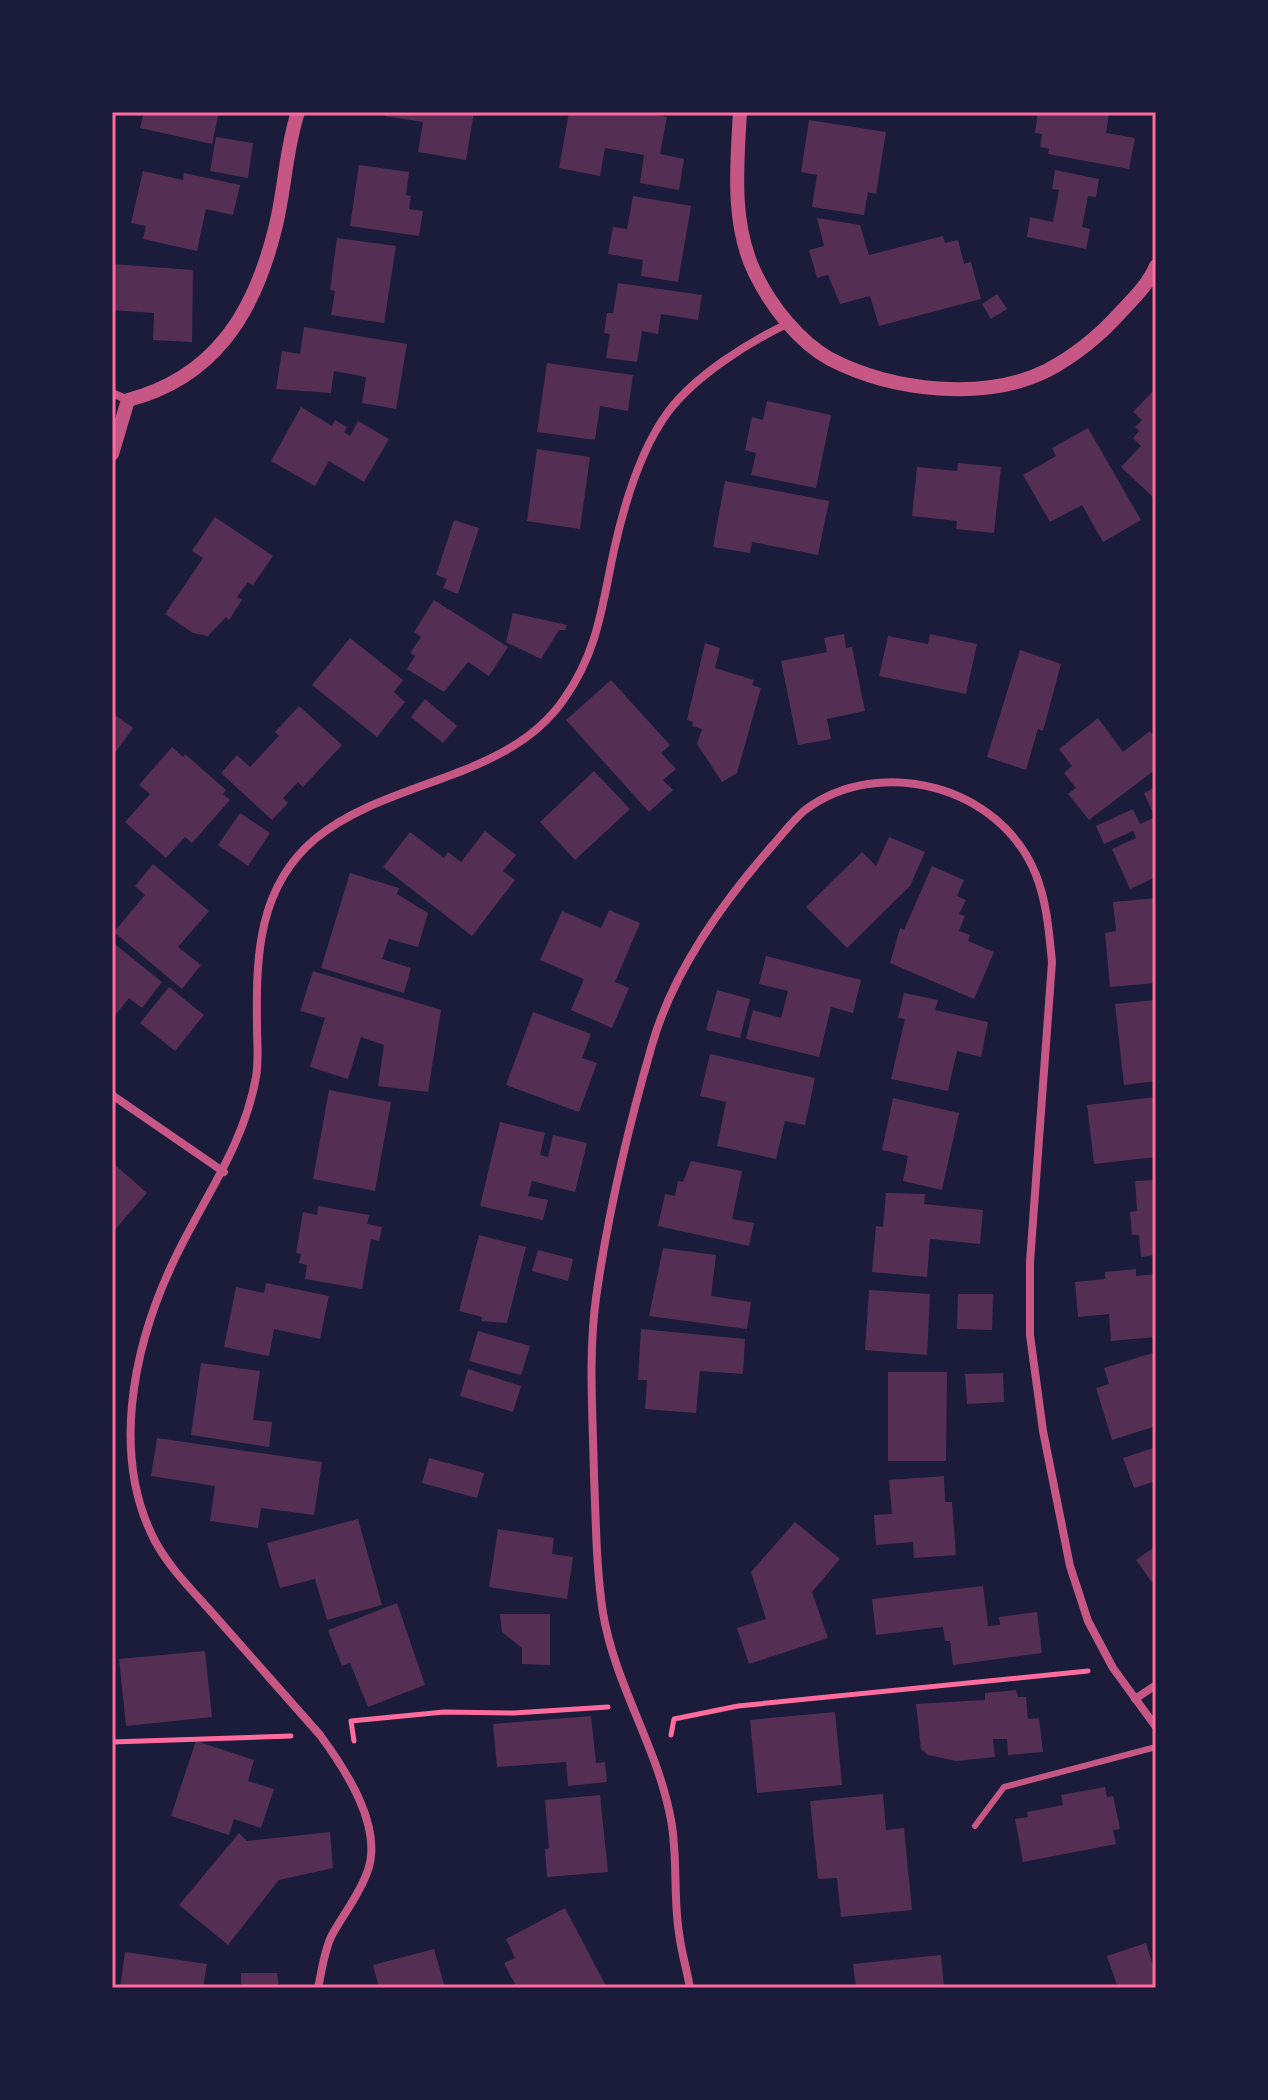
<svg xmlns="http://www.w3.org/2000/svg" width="1268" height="2100" viewBox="0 0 1268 2100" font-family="'Fira Sans Condensed',sans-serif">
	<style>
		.building { fill: #542f53 }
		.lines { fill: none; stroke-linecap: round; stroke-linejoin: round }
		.path { stroke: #ff6b9d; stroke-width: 5 }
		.service { stroke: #c65784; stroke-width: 6 }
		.minor { stroke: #c65784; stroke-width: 8 }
		.tertiary { stroke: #c65784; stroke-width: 14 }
		.neatline { fill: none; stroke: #ff6b9d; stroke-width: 3 }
	</style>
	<rect width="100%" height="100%" fill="#1b1b3a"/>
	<path class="building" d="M144 112H219L212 144 140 128Z
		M386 112H474L466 160 418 152 423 122 385 116Z
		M569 112H640L667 117 660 154 684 159 679 190 640 183 644 155 605 148 600 176 559 168Z
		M1038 112H1109L1106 133 1135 138 1129 169 1048 154 1049 149 1040 147 1042 134 1035 133Z
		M809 120 886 132 876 194 868 192 864 215 812 207 817 175 801 172Z
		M216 137 253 143 248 178 210 171Z
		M359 165 409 172 406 195 411 196 409 209 423 211 419 236 350 226Z
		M1055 170 1099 179 1096 197 1088 196 1082 227 1090 229 1086 249 1027 237 1030 217 1053 222 1059 190 1052 189Z
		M143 171 183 180 184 173 240 185 233 215 206 209 197 251 143 239 146 226 131 223Z
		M633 196 691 206 678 282 641 276 643 260 608 254 613 227 627 229Z
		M817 218 860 225 869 255 943 236 945 243 958 240 964 264 971 262 981 299 879 326 870 296 840 304 828 275 817 278 809 250 824 246Z
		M337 238 396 246 384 323 331 315 335 291 330 290Z
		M112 264 193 270 192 342 153 340 154 313 112 310Z
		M618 283 702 295 698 320 661 314 658 334 642 331 637 362 606 358 610 334 604 333 607 313H613Z
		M997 294 1007 309 991 319 982 304Z
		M304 327 407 344 396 409 362 403 366 377 334 371 331 393 276 389 282 351 300 354Z
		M547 363 633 375 628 411 600 406 595 440 537 432Z
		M1156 388V500L1121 467 1141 446 1133 438 1139 431 1135 427 1142 420 1133 412Z
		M767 401 831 415 816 488 751 475 756 453 745 450 752 417 763 420Z
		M301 407 332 426 335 420 347 427 344 432 350 436 358 421 389 439 364 482 329 461 315 486 271 461Z
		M1088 428 1141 520 1103 542 1082 505 1050 522 1023 475 1056 456 1052 448Z
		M537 449 590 457 580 529 527 521Z
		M958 463 1001 467 994 533 956 529 957 521 912 516 917 467 957 471Z
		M725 481 829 501 818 555 752 542 750 553 713 547Z
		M215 517 273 556 253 585 248 582 237 597 242 600 229 620 226 617 208 636 193 633 165 614 203 558 192 551Z
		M454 520 479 528 458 594 443 588 447 579 436 575Z
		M434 600 508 647 489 676 468 662 444 692 407 669 415 656 410 653 421 637 414 632Z
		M513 613 567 625 565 630H559L541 659 506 642Z
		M844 634 846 648 852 647 865 711 827 719 831 739 798 745 781 661 827 652 824 638Z
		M930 634 977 644 966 694 879 676 888 636 928 644Z
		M350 638 403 680 394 692 405 702 377 737 312 685Z
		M705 643 720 648 715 668 754 680 752 685 761 688 737 773 722 782 697 744 702 729 692 726 693 722 687 720Z
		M1020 650 1061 664 1043 731 1038 729 1026 770 987 757Z
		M611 680 670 745 661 753 676 769 663 780 673 790 649 812 566 720Z
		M425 699 457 726 443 743 411 717Z
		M299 706 342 745 303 787 298 782 283 798 288 803 272 820 221 773 237 755 250 767 279 736 275 732Z
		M112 713 133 728 112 757Z
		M1098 718 1123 752 1150 731 1156 739V769L1089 820 1068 794 1076 788 1064 773 1072 766 1059 749Z
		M172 747 183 757 185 754 226 790 223 794 230 800 192 843 185 837 166 858 125 822 150 794 139 785Z
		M594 771 630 809 575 860 540 822Z
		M1156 787V877L1130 889 1112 849 1136 838 1133 831 1104 844 1096 826 1133 809 1140 824 1155 817 1144 793Z
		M240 813 270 833 248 866 218 845Z
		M485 831 516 855 503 871 515 880 472 936 383 867 410 832 444 858 448 852 461 862Z
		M889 837 925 852 910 886 847 948 806 907 862 852 876 866Z
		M153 864 209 911 178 947 201 965 182 989 114 932 145 895 135 886Z
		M932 866 964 880 957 896 966 900 959 914 965 916 959 931 970 935 968 941 994 952 974 999 890 963 900 928 904 930Z
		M350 873 399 888 397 894 428 913 418 947 389 939 382 959 411 968 404 993 321 968Z
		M1156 898V983L1110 987 1105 933 1116 931 1113 902Z
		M609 910 640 923 615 982 629 988 612 1028 571 1010 584 979 540 960 562 911 601 928Z
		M112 942 162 982 142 1008 129 998 112 1019Z
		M766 956 861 980 853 1013 831 1007 819 1057 746 1039 753 1010 781 1018 788 991 759 984Z
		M313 971 441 1010 428 1092 378 1086 384 1045 361 1037 348 1079 310 1067 325 1018 300 1011Z
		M169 987 204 1015 175 1051 140 1023Z
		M717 990 750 999 740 1038 706 1030Z
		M904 993 938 1000 935 1010 988 1022 981 1057 957 1051 948 1091 891 1079 905 1019 898 1018Z
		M1156 1000V1081L1124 1085 1115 1004Z
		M533 1012 591 1034 582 1058 597 1063 579 1112 506 1085Z
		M710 1054 815 1078 805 1125 785 1121 776 1159 717 1146 726 1102 700 1096Z
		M329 1090 391 1102 375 1191 313 1179Z
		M1156 1097V1157L1094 1164 1087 1105Z
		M893 1098 959 1113 942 1190 903 1181 908 1156 882 1150Z
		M500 1122 545 1133 540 1155 548 1157 553 1135 587 1143 575 1192 532 1181 528 1196 548 1200 543 1220 480 1206Z
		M691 1161 742 1171 732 1219 754 1223 749 1246 658 1226 665 1194 675 1196 678 1181 683 1182Z
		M112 1162 147 1193 112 1233Z
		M1156 1180V1255L1141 1257 1139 1235H1132L1130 1212 1137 1211 1135 1181Z
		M886 1193 925 1194 924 1204 983 1210 980 1244 930 1239 927 1277 872 1272 876 1226 883 1227Z
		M318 1206 369 1215 367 1224 382 1227 379 1241 371 1239 362 1289 305 1279 307 1265 299 1263 301 1254 296 1253 303 1212 317 1215Z
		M479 1235 526 1247 507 1323 481 1321 482 1317 459 1311Z
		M663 1248 716 1255 711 1296 751 1302 747 1329 649 1316Z
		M538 1250 573 1259 568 1281 532 1271Z
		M1136 1269V1276L1156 1274V1337L1111 1341 1109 1314 1078 1317 1075 1282 1105 1279V1272Z
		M266 1283 329 1296 320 1339 274 1329 269 1356 224 1347 236 1287 264 1293Z
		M869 1290 930 1294 927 1355 865 1350Z
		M958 1294H993L992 1330 957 1329Z
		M641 1329 745 1339 743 1374 700 1371 696 1413 645 1409 647 1380H638Z
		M478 1331 530 1346 521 1375 469 1361Z
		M1156 1352V1426L1112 1440 1096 1388 1109 1384 1104 1368Z
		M201 1363 260 1371 253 1420 272 1422 269 1447 191 1435Z
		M468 1369 521 1386 513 1412 460 1396Z
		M888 1372H947L946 1461H888Z
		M1003 1373 1004 1402 967 1404 965 1374Z
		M157 1438 322 1462 314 1515 261 1508 258 1528 210 1521 215 1486 151 1476Z
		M1156 1447V1481L1134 1488 1123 1458Z
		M429 1458 484 1473 477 1498 422 1483Z
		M944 1476 945 1502H952L956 1555 914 1558 913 1542 876 1545 874 1515 892 1514 889 1480Z
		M358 1519 382 1605 327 1620 315 1579 280 1588 267 1543Z
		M795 1522 840 1559 812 1592 828 1638 749 1664 737 1628 766 1619 751 1572Z
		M498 1529 554 1538 552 1554 573 1557 567 1599 489 1587Z
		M1156 1546V1588L1136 1560Z
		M983 1586 988 1626 1000 1625 999 1617 1037 1612 1042 1653 953 1665 950 1641H945L943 1627 876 1635 872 1599Z
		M397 1603 425 1685 368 1707 350 1663 342 1666 328 1630Z
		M500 1614H550V1665L522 1664V1648L502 1632Z
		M205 1651 212 1717 126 1726 119 1659Z
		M1016 1690 1018 1697H1026L1028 1719 1039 1718 1043 1752 1008 1755 1007 1739H993L995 1757 956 1761 928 1755 921 1749 916 1704 985 1700V1693Z
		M835 1712 842 1785 757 1793 750 1720Z
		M591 1716 596 1763 605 1762 607 1782 568 1786 566 1762 497 1767 493 1724Z
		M196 1741 254 1760 248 1781 274 1789 261 1828 234 1819 229 1835 171 1816Z
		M1105 1787 1107 1797 1113 1796 1120 1829 1113 1830 1116 1844 1023 1862 1015 1819 1028 1817 1027 1812 1063 1805 1061 1795Z
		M883 1794 886 1830 904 1828 912 1910 841 1917 837 1878 818 1879 810 1801Z
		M600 1795 608 1872 547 1877 545 1849 549 1848 545 1800Z
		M330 1832 333 1868 279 1880 228 1945 179 1905 239 1833 247 1841Z
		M565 1908 607 1988H508L515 1984 504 1963 515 1958 506 1939Z
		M1146 1943 1156 1975V1988H1118L1107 1956Z
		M434 1949 445 1988H379L373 1965Z
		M125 1952 207 1964 203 1988H120Z
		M941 1955 944 1988H856L853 1964Z
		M241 1973H277L279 1988H241Z"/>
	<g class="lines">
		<path class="path" d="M671 1735 674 1719 738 1706 1088 1671
			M354 1741 351 1721 444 1712 514 1713 608 1707
			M112 1742 291 1736"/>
		<path class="service" d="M975 1826 1004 1787 1156 1747"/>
		<path class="minor" d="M112 393 128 400
			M112 1095 224 1172
			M1135 1699 1156 1685
			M318 1988C322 1971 324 1950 332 1935 344 1913 360 1894 368 1870 383 1826 345 1769 320 1735 285 1695 250 1656 215 1616 194 1592 170 1569 155 1541 111 1457 133 1350 170 1269 199 1204 243 1150 256 1077 259 1061 257 1042 257 1025 256 956 258 887 315 839 389 778 508 781 564 699 598 651 602 606 614 550 624 505 640 450 668 412 695 376 747 343 787 324
			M690 1988C687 1970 681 1951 679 1933 673 1895 678 1857 671 1820 658 1748 615 1685 603 1613 596 1568 596 1521 594 1476 593 1417 588 1356 596 1298 608 1213 628 1128 652 1045 673 971 722 903 772 846 782 835 793 820 805 810 880 754 1001 786 1036 875 1047 903 1049 932 1052 962L1030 1262V1335L1043 1431 1070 1566 1088 1621 1113 1668 1156 1727"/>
		<path class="tertiary" d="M740 112C737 165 731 224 755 273 771 306 798 341 830 359 892 391 985 402 1048 370 1074 356 1100 335 1119 314 1133 299 1148 285 1156 266
			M112 454 128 400C213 378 253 315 274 233 285 193 285 151 298 112"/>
	</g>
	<rect width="1268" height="2100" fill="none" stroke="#1b1b3a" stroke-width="228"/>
	<rect x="114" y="114" width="1040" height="1872" class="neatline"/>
</svg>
